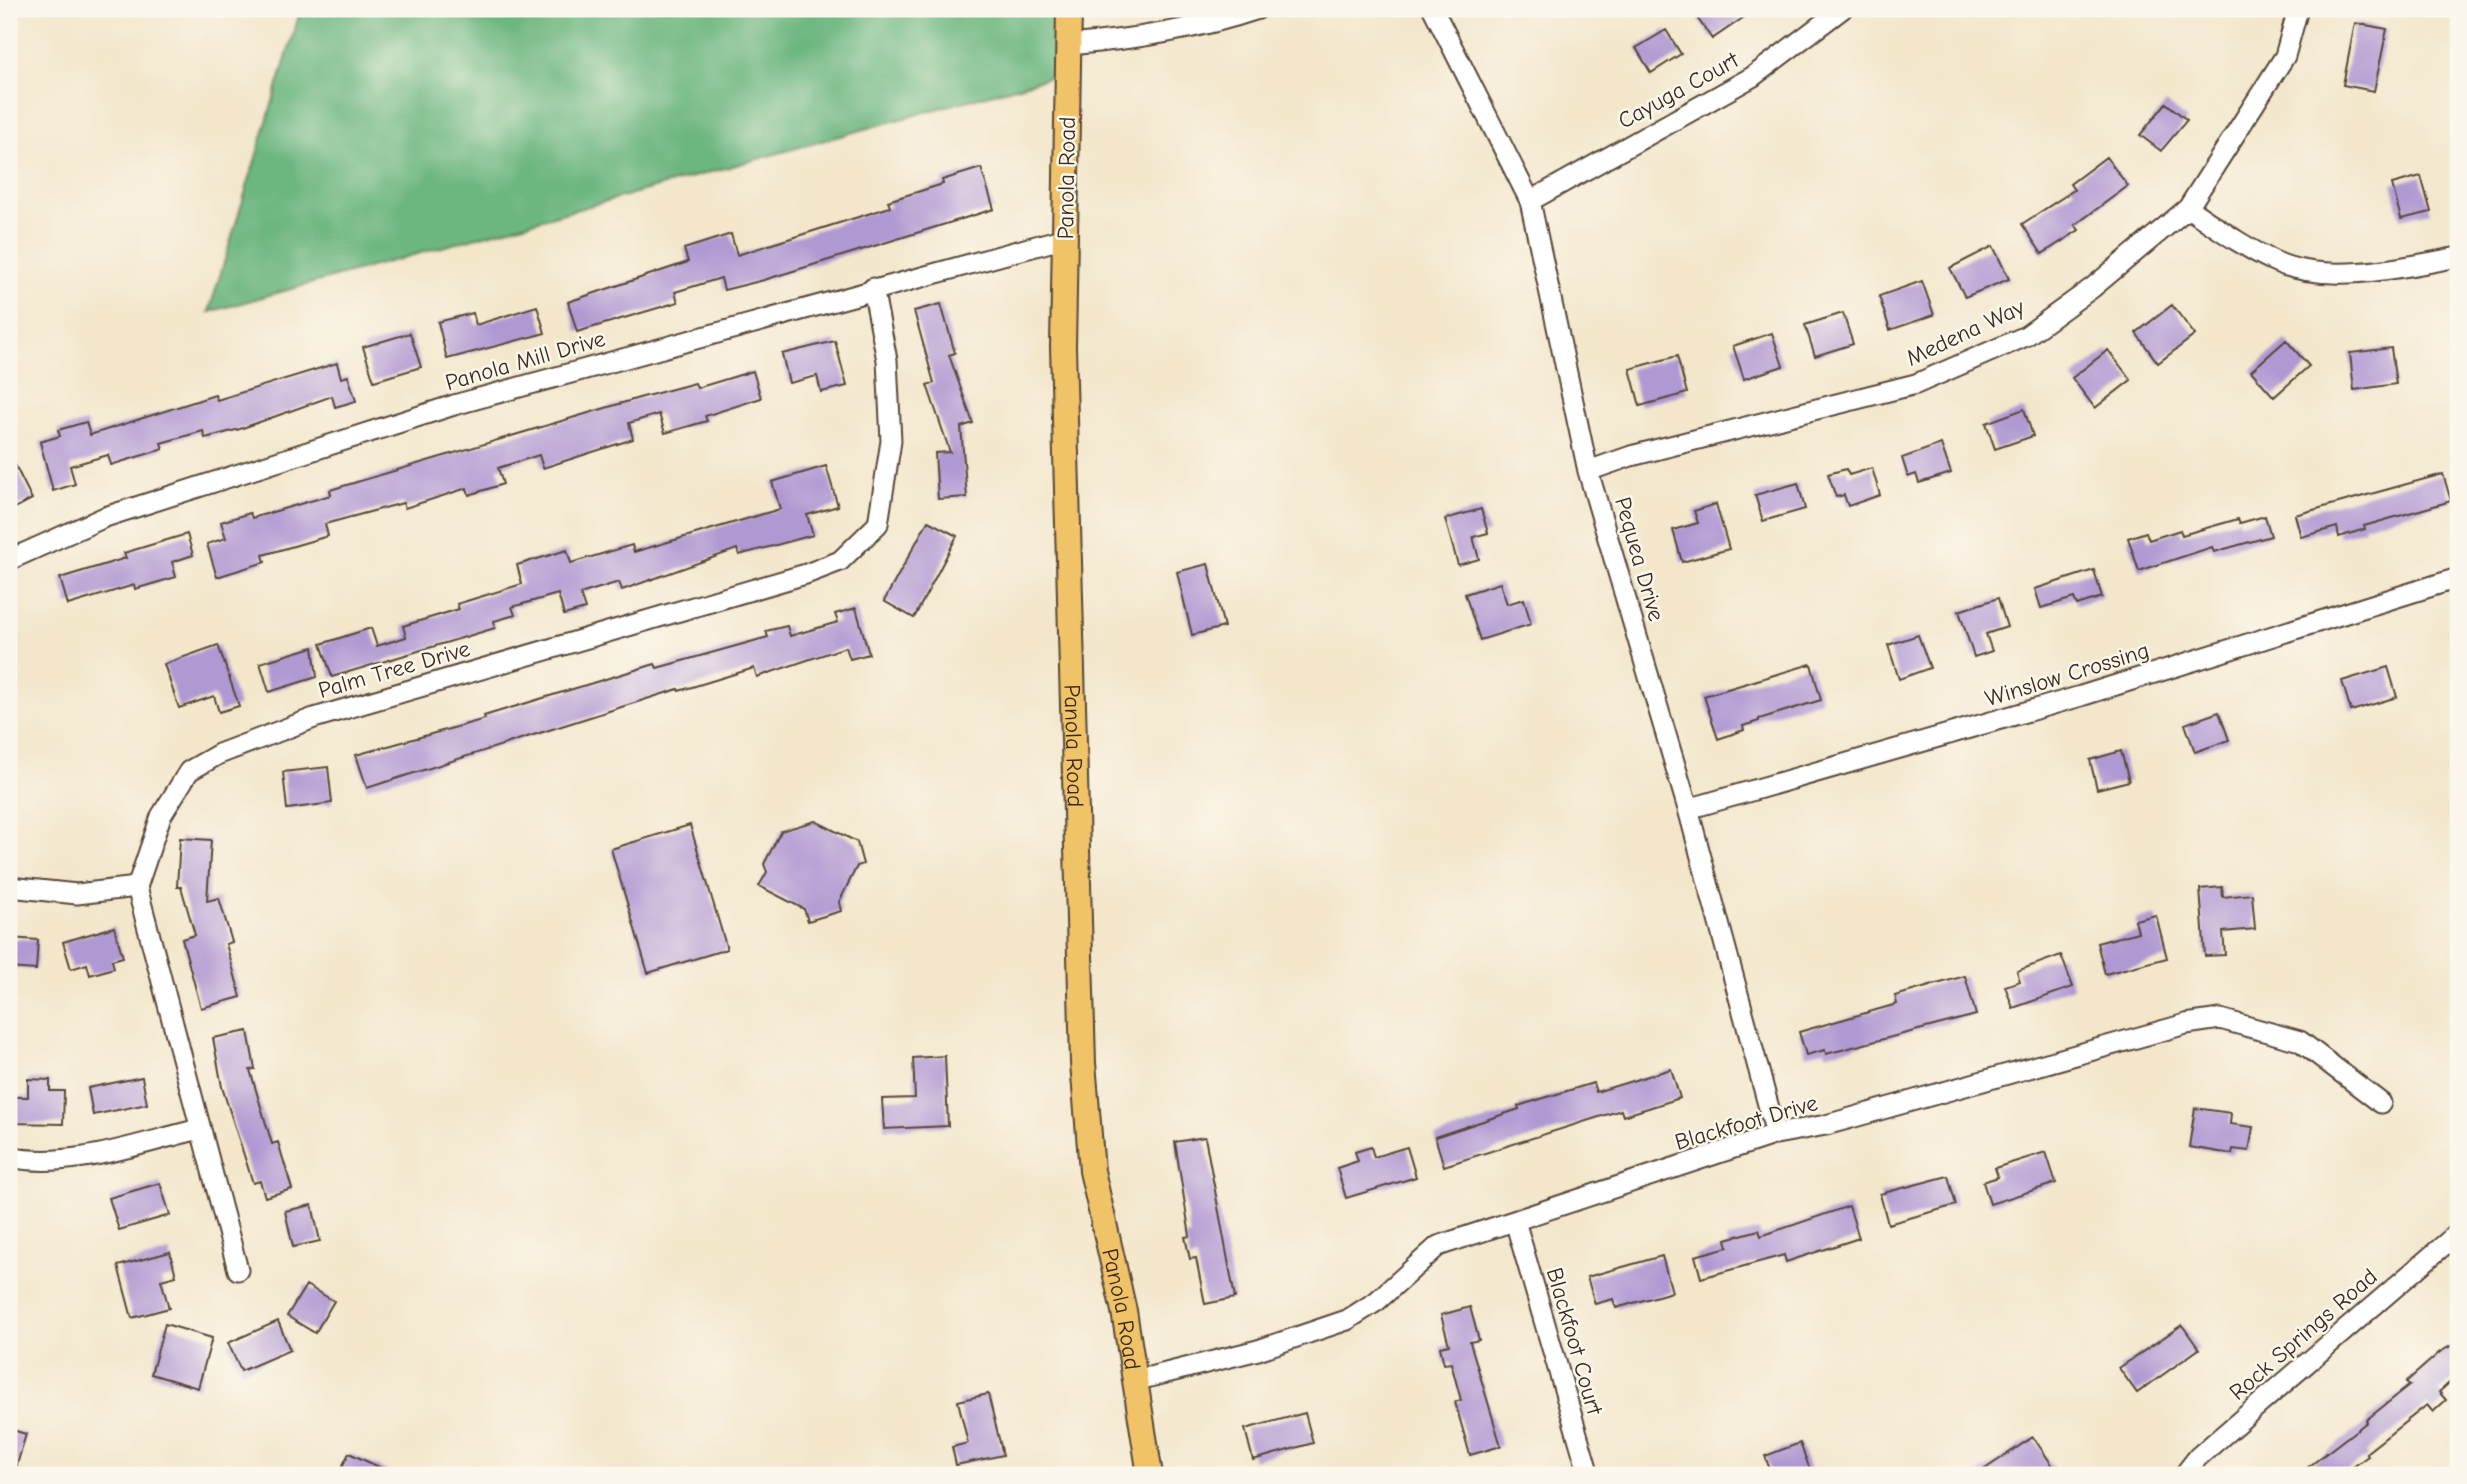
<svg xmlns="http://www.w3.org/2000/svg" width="2467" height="1484" viewBox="0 0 2467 1484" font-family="'Comic Neue',sans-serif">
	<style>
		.forest { fill: #6cb67f; stroke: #54704e; stroke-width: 2 }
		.building { fill: #b098d2 }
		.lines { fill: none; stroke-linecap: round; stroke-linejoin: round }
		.minor-casing { stroke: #574638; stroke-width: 23 }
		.major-casing { stroke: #574638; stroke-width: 28 }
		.minor { stroke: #fff; stroke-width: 19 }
		.major { stroke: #f0c369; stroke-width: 24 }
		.labels { text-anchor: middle; stroke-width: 5; stroke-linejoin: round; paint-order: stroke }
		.street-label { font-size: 23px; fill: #3b2a1e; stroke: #fbf7ec }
	</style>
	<rect width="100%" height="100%" fill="#fbf7ec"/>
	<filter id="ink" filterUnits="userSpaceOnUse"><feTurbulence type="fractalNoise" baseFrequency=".0143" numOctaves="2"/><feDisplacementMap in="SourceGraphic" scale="14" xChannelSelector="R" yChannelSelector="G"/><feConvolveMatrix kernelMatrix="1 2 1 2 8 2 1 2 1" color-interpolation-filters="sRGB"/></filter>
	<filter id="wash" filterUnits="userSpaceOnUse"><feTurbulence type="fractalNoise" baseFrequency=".00686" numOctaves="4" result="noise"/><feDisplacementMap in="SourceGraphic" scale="28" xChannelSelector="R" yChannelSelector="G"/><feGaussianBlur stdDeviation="1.57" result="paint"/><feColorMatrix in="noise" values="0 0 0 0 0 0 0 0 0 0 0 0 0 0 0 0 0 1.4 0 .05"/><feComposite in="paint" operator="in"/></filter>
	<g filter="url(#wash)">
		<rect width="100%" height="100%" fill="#f3e6cb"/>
		<path class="forest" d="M301 9H1065L1062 74 209 312Z"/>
		<g id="blocks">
			<path class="building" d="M1691 9H1756L1712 39Z
				M2355 23 2387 29 2374 91 2343 85Z
				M1666 30 1681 54 1651 73 1636 48Z
				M2166 103 2187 120 2161 151 2140 135Z
				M2106 157 2128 186 2075 225 2079 230 2042 254 2022 224 2074 190 2070 184Z
				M981 168 994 209 764 280 724 290 721 278 675 292 678 302 577 332 568 302 688 262 684 249 731 234 737 255 890 207 888 201 943 184 942 180Z
				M2421 176 2431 212 2401 219 2392 184Z
				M1993 246 2009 279 1965 297 1950 268Z
				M1922 281 1934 315 1890 330 1879 296Z
				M941 304 955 353 949 355 973 423 961 427 967 497 938 499 935 453 950 452 927 385 934 383 914 311Z
				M2172 305 2195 335 2158 363 2136 333Z
				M537 306 545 333 447 359 438 322 473 313 476 325Z
				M1843 313 1853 344 1815 356 1805 325Z
				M410 333 421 367 374 381 363 347Z
				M1772 333 1783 366 1744 379 1733 346Z
				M2286 340 2309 366 2274 397 2251 371Z
				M835 341 847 386 821 392 817 376 789 383 782 354Z
				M2391 348 2396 384 2354 390 2350 353Z
				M2108 350 2131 380 2095 408 2072 378Z
				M1677 356 1687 393 1640 406 1630 369Z
				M337 363 341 378 348 376 356 401 335 407 332 396 240 429 205 438 203 431 161 443 163 449 111 465 108 455 70 466 75 484 53 491 40 442 60 436 58 430 86 422 90 435 215 395 217 400Z
				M753 371 761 398 705 416 707 421 665 433 659 414 629 423 633 439 543 468 539 455 498 468 503 484 469 495 467 488 405 508 403 503 325 524 328 536 263 555 265 562 217 577 207 544 226 538 221 522 250 513 252 518 331 495 330 490 639 398 695 383 697 388Z
				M2024 409 2033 436 1995 449 1986 423Z
				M1941 444 1951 473 1919 483 1916 474 1908 477 1902 458Z
				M9 453 32 499 9 511Z
				M826 466 838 506 807 515 813 535 739 555 737 549 622 590 619 582 580 594 585 609 564 615 558 594 512 607 515 615 494 621 495 628 332 677 321 644 371 628 377 646 406 637 403 626 459 609 457 604 522 584 517 565 567 550 571 563 632 545 634 552 780 509 772 482Z
				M1872 468 1880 495 1848 506 1844 495 1836 497 1828 474 1846 469 1849 475Z
				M2443 474 2451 501 2364 526 2365 529 2339 537 2337 527 2301 537 2295 515Z
				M1798 483 1805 509 1763 521 1755 495Z
				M1716 504 1729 549 1682 562 1673 530 1698 523 1694 511Z
				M1481 509 1488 533 1473 537 1479 559 1458 565 1445 519Z
				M2265 516 2271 536 2214 552 2212 547 2139 571 2128 538 2146 532 2149 540 2180 530 2182 535 2238 519 2240 523Z
				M928 521 957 536 914 618 884 601Z
				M187 534 193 555 172 562 176 577 135 589 134 585 68 605 60 578 126 558 124 553Z
				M1208 564 1224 627 1192 635 1177 572Z
				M2094 570 2102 597 2077 605 2074 598 2041 608 2035 589Z
				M1500 583 1507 604 1524 599 1531 624 1480 640 1465 594Z
				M1998 598 2007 627 1986 634 1992 651 1974 657 1959 611Z
				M856 608 869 654 850 659 846 647 757 677 754 668 679 691 678 689 367 788 356 755 485 719 484 716 655 664 657 668 768 637 766 631 787 626 790 636 838 622 835 614Z
				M1918 635 1930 668 1899 679 1888 645Z
				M218 645 239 706 219 712 214 696 179 708 164 664Z
				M313 647 317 677 269 692 260 663Z
				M1811 664 1821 700 1759 719V721L1743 726 1744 730 1718 739 1704 696Z
				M2388 667 2397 697 2351 711 2342 681Z
				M2219 712 2229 740 2195 752 2185 724Z
				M2121 751 2129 781 2097 789 2090 760Z
				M328 767 332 803 287 809 283 772Z
				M815 821 857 842 863 864 857 866 839 902 841 911 808 921 804 909 759 886 767 872 764 864 781 831Z
				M690 825 727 949 648 973 611 849Z
				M180 838 211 840 207 901 219 898 232 942 226 944 241 997 201 1008 182 939 195 935 181 887H177Z
				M2222 887 2223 897 2252 894 2255 929 2223 932 2225 955 2205 956 2200 889Z
				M2156 915 2167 958 2105 974 2097 943 2138 932 2135 920Z
				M114 927 123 957 112 960 114 968 90 975 87 964 71 969 63 942Z
				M9 938 38 940 36 970 9 968Z
				M2061 955 2073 987 2013 1008 2005 986 2020 981 2017 971Z
				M1965 976 1976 1015 1826 1054 1825 1050 1806 1055 1799 1032 1897 1004 1895 996Z
				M248 1031 255 1069 250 1070 272 1144 278 1142 292 1189 265 1197 260 1181 253 1183 222 1087 213 1038Z
				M945 1056 948 1126 884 1129 882 1099 915 1098 913 1058Z
				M1671 1069 1680 1098 1623 1116 1621 1110 1444 1166 1435 1137 1519 1109 1518 1106 1593 1083 1596 1092Z
				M142 1077 147 1104 93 1115 88 1088Z
				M28 1079 50 1080V1091H64L63 1124 11 1123V1097H28Z
				M2195 1108 2231 1113 2230 1124 2253 1127 2249 1151 2233 1149 2232 1154 2189 1147Z
				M1205 1137 1235 1298 1205 1304 1196 1258 1190 1259 1185 1237 1190 1236 1175 1142Z
				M1371 1147 1374 1157 1407 1147 1416 1177 1346 1198 1337 1168 1358 1161 1355 1152Z
				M2046 1152 2056 1183 1990 1204 1983 1182 1998 1177 1995 1168Z
				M1948 1176 1956 1205 1888 1224 1880 1194Z
				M160 1183 170 1215 119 1230 109 1198Z
				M312 1205 320 1241 293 1247 285 1211Z
				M1849 1206 1859 1238 1786 1262 1784 1255 1701 1278 1695 1256 1728 1247 1726 1239 1759 1230 1761 1236Z
				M170 1252 176 1276 161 1280 169 1308 132 1318 118 1266Z
				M1662 1256 1672 1292 1616 1308 1613 1299 1595 1304 1587 1277Z
				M306 1285 334 1301 315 1333 287 1316Z
				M1470 1307 1479 1340 1470 1342 1501 1446 1470 1455 1455 1402 1461 1400 1451 1363 1444 1364 1440 1347 1449 1345 1441 1315Z
				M278 1321 290 1350 241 1371 228 1343Z
				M165 1324 212 1338 198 1388 151 1374Z
				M2182 1325 2199 1349 2137 1393 2119 1368Z
				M2458 1342V1375L2439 1392 2446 1400 2433 1412 2427 1405 2366 1453 2368 1456 2342 1475H2298L2367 1422 2366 1420 2410 1385 2406 1382 2440 1352Z
				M988 1394 1003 1455 956 1465 952 1447 968 1443 958 1401Z
				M1305 1413 1313 1443 1253 1460 1245 1429Z
				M9 1429 26 1434 14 1475H9Z
				M2033 1437 2059 1475H1976Z
				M1800 1443 1812 1475H1772L1765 1456Z
				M349 1453 396 1475H338Z"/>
		</g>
	</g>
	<g filter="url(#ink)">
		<use href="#blocks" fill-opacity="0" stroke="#574638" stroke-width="2"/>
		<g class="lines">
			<defs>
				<path id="minor" d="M1433 9 1530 201 1588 471 1688 809 1776 1134
					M1069 45C1134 39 1196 30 1258 9
					M1530 201 1752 77 1842 9
					M2188 208C2216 227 2245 248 2276 262 2327 285 2406 267 2458 257
					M1588 471 1631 456 1916 384 2026 336 2092 288 2188 208 2285 56 2298 9
					M9 560 105 517 454 405 1065 238
					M1688 809 2081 696 2458 578
					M9 887 77 894 137 887
					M9 1157C71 1170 139 1143 200 1129
					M1515 1221 1589 1475
					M238 1270 137 887 161 816 189 771 219 754 314 718 806 574 840 561 878 524 891 441 887 360 873 288
					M1134 1381 1258 1350 1347 1320 1377 1301 1438 1246 1776 1134 1826 1125 2186 1024 2220 1019 2300 1041 2381 1103
					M2184 1475 2198 1457 2458 1233"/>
				<g id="major">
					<path id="s1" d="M1069 9 1063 347 1083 1063 1092 1171 1124 1311 1150 1475"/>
				</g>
			</defs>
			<use href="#minor" class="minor-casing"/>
			<use href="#major" class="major-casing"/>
			<use href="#minor" class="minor"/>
			<use href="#major" class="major"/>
		</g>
	</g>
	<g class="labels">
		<g class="street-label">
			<text transform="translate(1678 90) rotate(-29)" y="8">Cayuga Court</text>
			<text transform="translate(1066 178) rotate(-89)" y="8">Panola Road</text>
			<text transform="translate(1965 332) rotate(-25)" y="8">Medena Way</text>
			<text transform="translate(525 360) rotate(-16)" y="8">Panola Mill Drive</text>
			<text transform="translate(1640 559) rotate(74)" y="8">Pequea Drive</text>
			<text transform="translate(394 669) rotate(-16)" y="8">Palm Tree Drive</text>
			<text transform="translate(2067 674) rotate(-17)" y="8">Winslow Crossing</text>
			<text dy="8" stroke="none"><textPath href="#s1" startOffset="737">Panola Road</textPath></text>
			<text transform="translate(1746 1122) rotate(-16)" y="8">Blackfoot Drive</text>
			<text dy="8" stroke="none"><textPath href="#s1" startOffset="1304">Panola Road</textPath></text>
			<text transform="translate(2303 1334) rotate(-41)" y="8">Rock Springs Road</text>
			<text transform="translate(1575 1341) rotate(74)" y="8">Blackfoot Court</text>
		</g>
	</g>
	<rect width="2467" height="1484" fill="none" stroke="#fbf7ec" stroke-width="35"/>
</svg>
